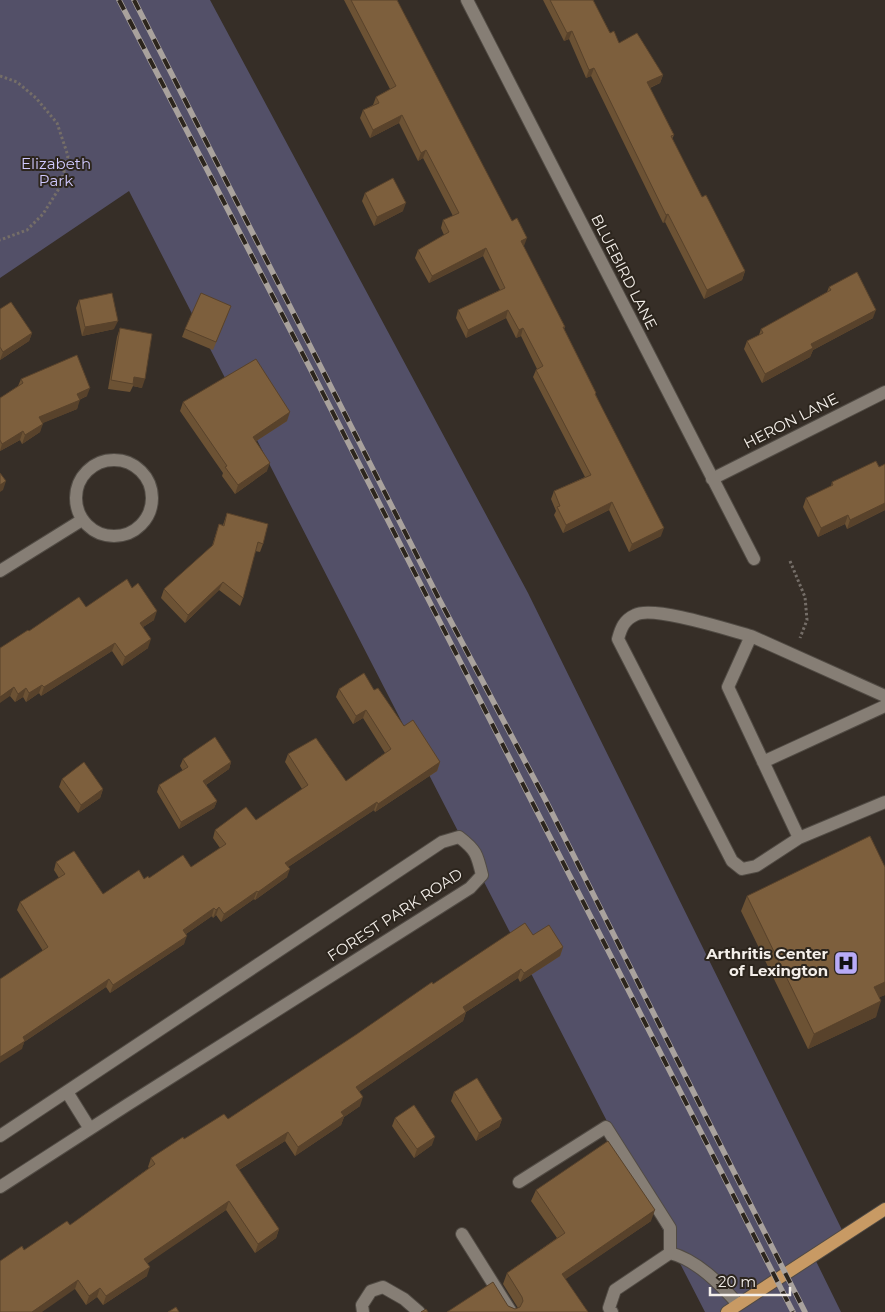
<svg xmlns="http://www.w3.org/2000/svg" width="885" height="1312" viewBox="0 0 885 1312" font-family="Montserrat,sans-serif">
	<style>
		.green { fill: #535068 }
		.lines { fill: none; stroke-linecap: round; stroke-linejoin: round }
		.minor-casing { stroke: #514b44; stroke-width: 14 }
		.major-casing { stroke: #514b44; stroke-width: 14 }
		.path { stroke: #756e68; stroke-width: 3; stroke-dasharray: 2.5 2.5; stroke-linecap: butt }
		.minor { stroke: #867e75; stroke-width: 12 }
		.major { stroke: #c89a64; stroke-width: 12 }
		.rail-casing { stroke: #a9a29d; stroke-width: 5.5 }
		.rail { stroke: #2c251d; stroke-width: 4; stroke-dasharray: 11; stroke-linecap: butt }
		.wall { fill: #6c5234 }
		.shaded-wall { fill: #58422b }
		.building { fill: #7d5f3d; stroke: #58422b }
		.labels { text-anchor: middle; stroke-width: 4; stroke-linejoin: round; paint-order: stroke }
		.park-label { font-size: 15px; fill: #d0c9fe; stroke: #2c251d }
		.street-label { font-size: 15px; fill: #f4efea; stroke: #2c251d }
		.poi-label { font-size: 15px; font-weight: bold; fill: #f4efea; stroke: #2c251d; text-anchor: end }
	</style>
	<rect width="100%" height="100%" fill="#362e27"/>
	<path class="green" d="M0 0H210L528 593 845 1236 813 1255 841 1312H705L129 191 0 278Z"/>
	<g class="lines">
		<defs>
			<path id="minor" d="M467 0 754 559
				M76 498a38 38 0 1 1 76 0a38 38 0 1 1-76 0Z
				M712 479 885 392
				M0 571 82 520
				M751 636C729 630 653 605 635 615 624 620 621 628 618 639L732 861 742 869 756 866 799 838
				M885 696 751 636 728 687 799 838 885 802
				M763 762 885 706
				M67 1092 90 1129
				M0 1136 442 842 459 837C476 850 477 854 482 875L470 888 127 1105 0 1187
				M519 1182 606 1127 670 1228V1253
				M462 1234 511 1312
				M363 1312 362 1305 371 1291 383 1287 404 1299 419 1312
				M612 1312 609 1308 615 1290 670 1253C697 1260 720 1284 738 1304"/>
			<path id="major" d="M727 1312 885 1209"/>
		</defs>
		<use href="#minor" class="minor-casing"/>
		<use href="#major" class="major-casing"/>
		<path class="path" d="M0 76 17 82 36 98 57 123 68 156 60 187 43 214 27 230 0 240
			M790 561 805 597 807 620 800 638"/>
		<use href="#minor" class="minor"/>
		<use href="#major" class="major"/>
		<defs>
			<path id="rail" d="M119 0 311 370 793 1312
				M134 0 438 597 546 801 805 1312"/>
		</defs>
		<use href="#rail" class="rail-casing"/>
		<use href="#rail" class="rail"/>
	</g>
	<path class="wall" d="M344 0H397L565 327 564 329 596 393V395L661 536 629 552 609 510 563 533 554 515 556 511 551 499 554 491 585 477 533 377 536 370 537 369 521 336 516 338 506 318 466 338 456 318 458 310 500 290 483 256 429 283 415 258 418 250 444 235 441 228 443 220 453 216 423 158 418 161 399 123 370 138 360 118 363 110 373 105 376 97 390 89Z
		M543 0H593L610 33 619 43 663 75 660 83 650 88 674 135 672 139 702 197 745 271 742 280 704 299 665 222 663 223 591 76 586 78 569 39 564 41Z
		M365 193 403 211 374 226 362 201Z
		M829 287 873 318 813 350 810 357 762 383 744 349 747 341 759 335 761 329 827 292Z
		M79 300 114 329 82 336 76 308Z
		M0 309 32 333 29 341 0 360Z
		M228 314 213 350 182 337 185 329Z
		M120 328 142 388 133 386 130 392 108 389 117 337Z
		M21 379 87 396 79 400 77 409 42 423 40 432 22 444 20 440 0 451V398L18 386Z
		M183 402 287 421 256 441 267 471 235 494 222 476 223 473 180 411Z
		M885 464V510L847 529 845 524 818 537 803 507 806 498 831 486 832 482 879 467Z
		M227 513 263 544 260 552 255 551 243 598 240 606 219 590 185 623 161 598 164 589 212 546 219 524 223 525Z
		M86 607 154 620 143 627 148 648 122 666 112 651 41 696 39 693 26 702 23 697 15 702 10 696 29 631Z
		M339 689 374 690 404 726 440 762 437 771 375 812 374 810 288 867 287 877 255 900 254 899 221 922 216 915 213 918 212 916 186 934 184 944 110 993 106 987 24 1042 22 1049 43 951 17 910 20 902 59 878 54 870 56 862 103 894 144 879 191 867 220 848 213 838 215 830 256 820 302 789 285 762 288 754 346 781 385 753 363 718 353 724 336 697Z
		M183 759 231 762 229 769 206 785 217 801 214 808 179 829 157 792 159 785 183 771 180 766Z
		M62 779 103 789 100 798 78 813 59 787Z
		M885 867V995L879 997 876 1017 808 1049 741 911 747 896Z
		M533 935 563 947 560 956 520 982 518 978 466 1012 463 1021 360 1091V1106L344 1117 341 1125 295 1156 285 1141 239 1170 279 1229 276 1238 255 1253 226 1210 147 1263V1276L103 1305 97 1297 86 1305 75 1289 24 1250 70 1225 149 1168 148 1167 151 1158 184 1139 228 1119 433 984Z
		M454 1092 502 1119 499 1127 476 1141 451 1101Z
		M395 1118 432 1145 414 1158 392 1126Z
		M536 1190 651 1221 565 1279 588 1312H447L508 1306 515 1309 518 1308 503 1284 507 1273 557 1238 531 1201Z"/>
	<path class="shaded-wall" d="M572 31 569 39 564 41 567 33Z
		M594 68 591 76 586 78 589 70Z
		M663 75 660 83 644 90 647 82Z
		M402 115 399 123 370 138 373 130Z
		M426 150 423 158 418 161 421 153Z
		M406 203 403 211 374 226 377 217Z
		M668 214 665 222 663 223 666 215Z
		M527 238 524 246 518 249 521 241Z
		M486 248 483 256 429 283 432 276Z
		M745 271 742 280 704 299 707 290Z
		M508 310 506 318 466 338 468 330Z
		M876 310 873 318 813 350 810 357 762 383 765 374 811 344Z
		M118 321 114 329 82 336 85 327Z
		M523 328 521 336 516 338 519 330Z
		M32 333 29 341 0 360 3 352Z
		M134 377 145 379 142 388 133 386Z
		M90 388 87 396 74 402 77 394Z
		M80 400 77 409 36 426 39 417Z
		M290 412 287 421 250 445 253 437Z
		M43 424 40 432 22 444 25 435Z
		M23 431 20 440 0 451 2 444Z
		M270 463 267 471 235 494 238 485Z
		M6 481 3 490 0 492V485Z
		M612 502 609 510 563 533 566 525Z
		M885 503V510L847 529 850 520Z
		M848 515 845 524 818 537 821 528Z
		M664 528 661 536 629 552 632 544Z
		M223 582 219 590 185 623 188 615Z
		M157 611 154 620 137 631 140 623Z
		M151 639 148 648 122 666 125 657Z
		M115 643 112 651 41 696 44 687Z
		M42 685 39 693 26 702 29 693Z
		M14 687 10 696 0 703V697Z
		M26 688 23 697 15 702 18 694Z
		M366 710 363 718 353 724 356 716Z
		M231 762 229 769 201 788 203 781Z
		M440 762 437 771 375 812 378 804Z
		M103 789 100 798 78 813 81 805Z
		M217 801 214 808 179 829 181 822Z
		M377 802 374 810 282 871 285 863Z
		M290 869 287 877 255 900 258 892Z
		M257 891 254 899 221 922 224 914Z
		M219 907 216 915 213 918 216 910Z
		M214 908 212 916 180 938 183 930Z
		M187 936 184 944 110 993 113 985Z
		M563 947 560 956 520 982 524 973Z
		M521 969 518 978 466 1012 463 1021 353 1096 356 1087 463 1007Z
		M109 979 106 987 24 1042 22 1049 0 1063V1057L23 1037Z
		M885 982V995L869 1002 874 987Z
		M881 1001 876 1017 808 1049 814 1034Z
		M363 1097 360 1106 344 1117 341 1125 295 1156 298 1147 341 1112Z
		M502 1119 499 1127 476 1141 479 1133Z
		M288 1132 285 1141 232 1174 236 1165Z
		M435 1137 432 1145 414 1158 417 1149Z
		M229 1201 226 1210 141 1268 144 1259Z
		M655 1210 651 1221 557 1285 562 1274Z
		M279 1229 276 1238 255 1253 258 1244Z
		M150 1267 147 1276 103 1305 106 1296Z
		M78 1280 75 1289 42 1312H32Z
		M100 1288 97 1297 86 1305 89 1296Z"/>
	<path class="building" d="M351 0H397L512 221 517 218 527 238 521 241 565 327H563L596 393 595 394 664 528 632 544 612 502 566 525 557 507 560 506 554 491 591 475 536 370 543 366 523 328 519 330 508 310 468 330 458 310 505 288 486 248 432 276 418 250 449 232 443 220 459 213 426 150 421 153 402 115 373 130 363 110 379 103 376 97 396 86Z
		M550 0H593L610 33 614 31 619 43 637 33 663 75 647 82 674 135 671 136 702 197 706 195 745 271 707 290 668 214 666 215 594 68 589 70 572 31 567 33Z
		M393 178 406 203 377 217 365 193Z
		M857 272 876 310 811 344 813 348 765 374 747 341 763 333 761 329 831 290 829 287Z
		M112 293 118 321 85 327 79 300Z
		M201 293 231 306 216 342 185 329Z
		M11 302 32 333 3 352 0 347V309Z
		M120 328 152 334 145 379 134 377 133 384 111 380Z
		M77 355 90 388 77 394 80 400 39 417 43 424 25 435 23 431 2 444 0 440V398L23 383 21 379Z
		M256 359 290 412 253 437 270 463 238 485 225 467 227 466 183 402Z
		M876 461 879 467 885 464V503L850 520 848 515 821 528 806 498 833 485 832 482Z
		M0 473 6 481 0 485Z
		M227 513 268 524 263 544 258 542 243 598 223 582 188 615 164 589 213 545 219 524 224 526Z
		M127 579 132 588 138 583 157 611 140 623 151 639 125 657 115 643 44 687 42 685 29 693 26 688 18 694 14 687 0 697V648L28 630 29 631 79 597 86 607Z
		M364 673 374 690 378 688 404 726 413 720 440 762 378 804 377 802 285 863 290 869 258 892 257 891 224 914 219 907 216 910 214 908 183 930 187 936 113 985 109 979 23 1037 25 1041 0 1057V979L48 947 20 902 65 874 56 862 74 851 103 894 139 870 144 879 148 876 149 878 183 855 191 867 226 844 215 830 246 807 256 820 308 785 288 754 316 738 346 781 391 749 366 710 356 716 339 689Z
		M215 737 231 762 203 781 217 801 181 822 159 785 188 767 183 759Z
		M84 762 103 789 81 805 62 779Z
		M870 836 885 867V982L874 987 881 1001 814 1034 747 896Z
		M525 923 533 935 549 925 563 947 524 973 521 969 463 1007 466 1012 356 1087 363 1097 341 1112 344 1116 298 1147 288 1132 236 1165 279 1229 258 1244 229 1201 144 1259 150 1267 106 1296 100 1288 89 1296 78 1280 32 1312H0V1261L22 1246 24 1250 67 1221 70 1225 155 1164 151 1158 183 1137 184 1139 224 1114 228 1119 357 1034 432 982 433 984Z
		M477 1078 502 1119 479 1133 454 1092Z
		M414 1105 435 1137 417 1149 395 1118Z
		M608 1141 655 1210 562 1274 588 1312H447L493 1282 508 1306 515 1309 520 1307 523 1301 522 1297 507 1273 565 1233 536 1190Z
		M176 1307 179 1312H168Z
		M426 1309 428 1312H421Z"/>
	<defs>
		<symbol id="hospital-square" viewBox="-11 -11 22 22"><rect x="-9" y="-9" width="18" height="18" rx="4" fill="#b8abf7" stroke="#2c251d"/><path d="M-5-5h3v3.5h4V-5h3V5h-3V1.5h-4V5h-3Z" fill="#111"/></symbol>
	</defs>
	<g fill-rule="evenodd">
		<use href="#hospital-square" x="832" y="949" width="28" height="28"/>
	</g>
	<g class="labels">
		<g class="park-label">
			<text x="56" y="169">Elizabeth<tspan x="56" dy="17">Park</tspan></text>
		</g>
		<g class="street-label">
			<text transform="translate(624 272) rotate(63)" y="5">BLUEBIRD LANE</text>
			<text transform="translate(791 421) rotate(-27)" y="5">HERON LANE</text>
			<text transform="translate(395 915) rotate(-33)" y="5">FOREST PARK ROAD</text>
		</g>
		<g class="poi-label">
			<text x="828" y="959">Arthritis Center<tspan x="828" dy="17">of Lexington</tspan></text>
		</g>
	</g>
	<path d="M710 1287v8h80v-8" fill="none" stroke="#f4efea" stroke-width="2.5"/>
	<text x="718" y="1287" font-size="15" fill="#f4efea" stroke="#2c251d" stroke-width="4" paint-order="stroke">20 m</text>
</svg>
